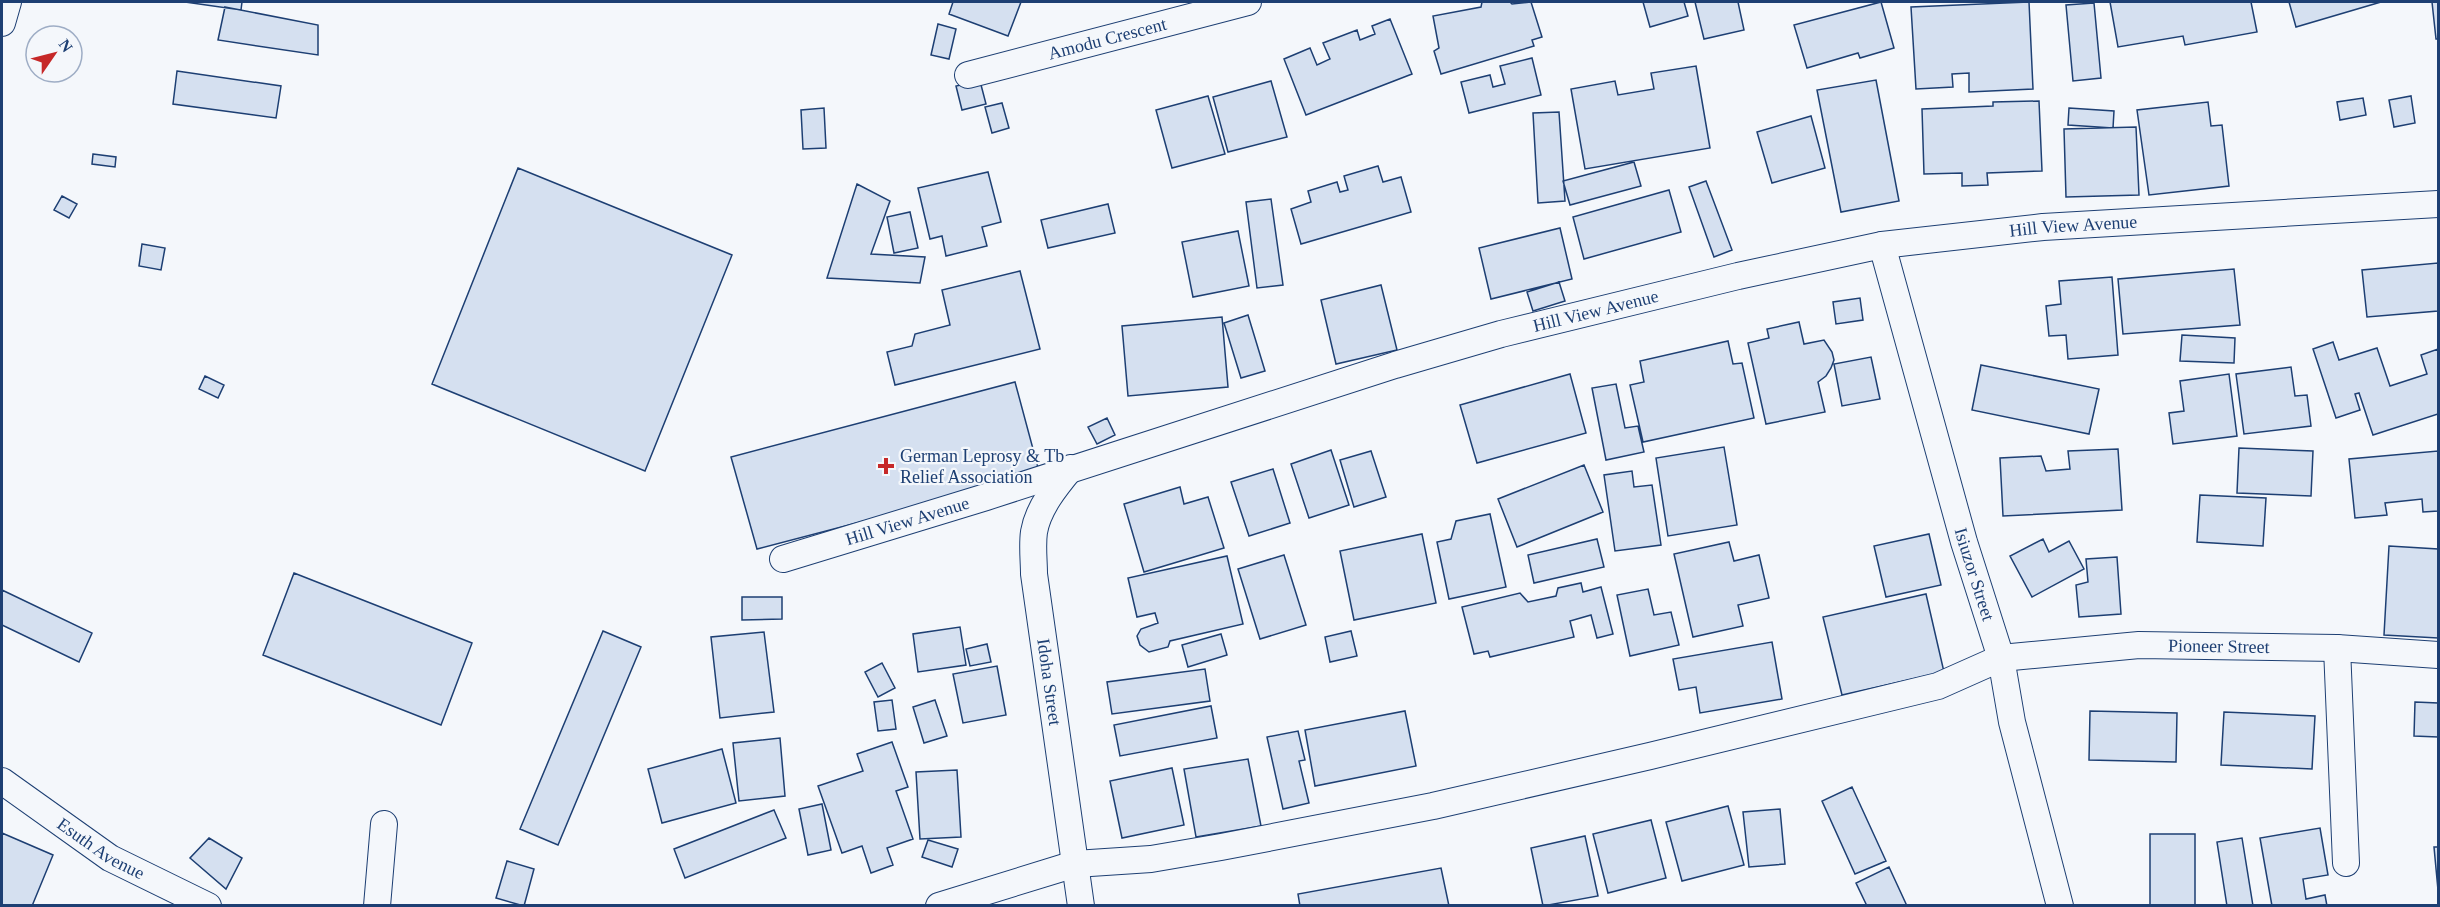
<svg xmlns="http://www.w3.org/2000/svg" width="2440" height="907" viewBox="0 0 2440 907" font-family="Georgia,serif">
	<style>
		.building { fill: #d5e0f0; stroke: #1d3f73; stroke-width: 1.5 }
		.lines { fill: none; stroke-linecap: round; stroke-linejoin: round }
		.street-casing { stroke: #1d3f73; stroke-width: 28 }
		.street { stroke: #f4f7fb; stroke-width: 26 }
		.poi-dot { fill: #c62828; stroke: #f4f7fb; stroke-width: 2 }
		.labels { text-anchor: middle; stroke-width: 4.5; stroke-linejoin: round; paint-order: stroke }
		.street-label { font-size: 18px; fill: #1d3f73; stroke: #f4f7fb }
		.poi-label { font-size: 18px; fill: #1d3f73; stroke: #f4f7fb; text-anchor: start }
	</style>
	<rect width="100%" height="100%" fill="#f4f7fb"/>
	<path class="building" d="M185 2H242L241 10Z
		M953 2H1021L1008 36 949 14Z
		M1482 2H1510L1512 4 1531 2 1542 37 1532 40 1534 46 1441 74 1434 51 1439 48 1433 16 1481 7Z
		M1643 2H1684L1688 16 1650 27Z
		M1695 2H1738L1744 30 1704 39Z
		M1881 2 1894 48 1860 58 1858 53 1807 68 1794 25Z
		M2029 2 2033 89 1969 92V73L1952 74 1953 87 1916 89 1911 7Z
		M2110 2H2251L2257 32 2185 45 2183 36 2118 47Z
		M2289 2H2381L2296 27Z
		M2432 2H2438V39H2436Z
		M2094 3 2101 78 2073 81 2066 5Z
		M225 7 318 25V55L218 40Z
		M1390 19 1412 74 1306 115 1284 59 1310 48 1317 65 1330 59 1323 43 1357 30 1360 40 1375 34 1372 26Z
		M938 24 956 29 949 59 931 55Z
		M1532 58 1541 95 1469 113 1461 82 1490 75 1493 87 1505 84 1500 66Z
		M1696 66 1710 148 1585 169 1571 89 1615 81 1618 95 1654 89 1651 73Z
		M177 71 281 86 276 118 173 104Z
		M1876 80 1899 201 1841 212 1817 90Z
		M980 81 986 104 962 110 956 86Z
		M1271 81 1287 137 1228 152 1213 97Z
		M1208 96 1225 154 1172 168 1156 110Z
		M2411 96 2415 123 2394 127 2389 100Z
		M2363 98 2366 115 2340 120 2337 102Z
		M2039 101 2042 171 1987 173 1988 185 1962 186V173L1924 174 1922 109 1993 106V102Z
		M2208 102 2211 126 2222 125 2229 186 2149 195 2137 110Z
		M1002 103 1009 128 992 133 985 107Z
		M824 108 826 148 803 149 801 110Z
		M2069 108 2114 111 2113 128 2068 125Z
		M1559 112 1565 201 1538 203 1533 113Z
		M1811 116 1825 168 1772 183 1757 132Z
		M2136 127 2139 195 2066 197 2064 129Z
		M93 154 116 157 115 167 92 164Z
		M1634 162 1641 186 1570 205 1563 181Z
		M1378 166 1383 182 1401 177 1411 212 1301 244 1291 209 1311 202 1308 191 1337 182 1340 192 1348 190 1344 176Z
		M518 168 732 255 645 471 432 384Z
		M988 172 1001 222 982 227 987 246 946 256 942 236 930 239 918 188Z
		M1706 181 1732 250 1714 257 1689 187Z
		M857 184 890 201 871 254 925 257 920 283 827 278Z
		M1669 190 1681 232 1584 259 1573 217Z
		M62 196 77 204 69 218 54 210Z
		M1271 199 1283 285 1257 288 1246 202Z
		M1108 204 1115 233 1048 248 1041 220Z
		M910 212 918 248 894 253 887 217Z
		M1560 228 1572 279 1491 299 1479 248Z
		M1238 231 1249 286 1193 297 1182 242Z
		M142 244 165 248 161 270 139 266Z
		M2438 263V311L2367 317 2362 270Z
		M2234 269 2240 325 2123 334 2118 279Z
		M1020 271 1040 349 895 385 887 352 912 346 915 334 950 325 942 290Z
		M2112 277 2118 355 2068 359 2066 335 2049 336 2046 306 2061 304 2059 281Z
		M1559 282 1565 301 1533 311 1527 292Z
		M1381 285 1397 350 1336 364 1321 300Z
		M1860 298 1863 320 1836 324 1833 302Z
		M1248 315 1265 371 1241 378 1224 323Z
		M1222 317 1228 387 1128 396 1122 326Z
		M1799 322 1804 344 1824 340 1832 352 1834 360 1831 368 1826 376 1818 382 1825 412 1766 424 1748 343 1769 338 1767 329Z
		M2182 335 2235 338 2234 363 2180 361Z
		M1728 341 1733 364 1742 363 1754 418 1643 442 1630 385 1644 382 1640 361Z
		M2333 342 2339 360 2377 348 2390 386 2427 374 2421 355 2438 349V414L2373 435 2359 393 2355 394 2360 410 2336 418 2313 349Z
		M1871 357 1880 399 1842 406 1834 364Z
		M1981 365 2099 389 2089 434 1972 410Z
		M2291 367 2295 396 2307 395 2311 426 2244 434 2236 374Z
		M1570 374 1586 433 1477 463 1460 405Z
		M2229 374 2237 436 2173 444 2169 413 2184 411 2180 381Z
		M205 376 224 385 218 398 199 389Z
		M1015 382 1040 475 757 549 731 457Z
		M1616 384 1625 428 1638 426 1644 452 1606 460 1592 388Z
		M1107 418 1115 435 1097 444 1088 427Z
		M1724 447 1737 525 1668 536 1656 458Z
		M2239 448 2313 451 2311 496 2237 493Z
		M2118 449 2122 510 2003 516 2000 458 2041 456 2046 471 2070 469 2068 451Z
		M1331 450 1349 505 1309 518 1291 464Z
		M1371 451 1386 497 1354 507 1340 460Z
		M2438 451V511L2423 512 2422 499 2385 503 2387 515 2355 518 2349 459Z
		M1584 465 1603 512 1517 547 1498 499Z
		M1273 469 1290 523 1249 536 1231 482Z
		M1632 471 1634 487 1652 485 1661 545 1615 551 1604 475Z
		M1180 487 1184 504 1208 497 1224 548 1144 572 1124 504Z
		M2200 495 2266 498 2263 546 2197 542Z
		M1490 514 1506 587 1449 599 1437 542 1451 539 1456 521Z
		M1422 534 1436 603 1354 620 1340 551Z
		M1929 534 1941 585 1886 597 1874 546Z
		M1597 539 1604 567 1534 583 1528 555Z
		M2043 539 2049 552 2069 541 2084 569 2032 597 2010 556Z
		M1729 542 1734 561 1759 555 1769 598 1738 605 1743 626 1693 637 1674 554Z
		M2389 546 2438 549V638L2384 635Z
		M1284 555 1306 625 1260 639 1238 569Z
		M1227 556 1243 624 1170 641 1168 647 1149 652 1140 645 1137 636 1141 629 1158 623 1155 613 1137 617 1128 578Z
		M2117 557 2121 614 2079 617 2076 585 2088 582 2086 559Z
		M294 573 472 643 441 725 263 655Z
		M1581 583 1583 592 1601 587 1613 634 1597 638 1591 615 1570 621 1574 637 1490 657 1488 651 1474 654 1462 607 1520 593 1528 602 1556 596 1558 588Z
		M1648 589 1654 615 1671 612 1679 645 1630 656 1617 595Z
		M2 590 92 633 79 662 2 625Z
		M1926 594 1944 672 1842 695 1823 617Z
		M742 597H782V619L742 620Z
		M960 627 966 665 918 672 913 634Z
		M603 631 641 647 558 845 520 829Z
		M1351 631 1357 656 1330 662 1325 637Z
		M764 632 774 712 720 718 711 637Z
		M1221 634 1227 655 1188 667 1182 645Z
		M1772 642 1782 699 1700 713 1696 687 1679 690 1673 659Z
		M987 644 991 662 970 666 966 649Z
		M882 663 895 688 878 697 865 672Z
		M997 666 1006 715 963 723 953 674Z
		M1205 669 1210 701 1112 714 1107 682Z
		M892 700 896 729 878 731 874 702Z
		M935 700 947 736 924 743 913 707Z
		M2415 702 2438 703V737L2414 736Z
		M1211 706 1217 738 1120 756 1114 725Z
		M1405 711 1416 766 1315 786 1305 730Z
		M2090 711 2177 713 2176 762 2089 760Z
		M2224 712 2315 716 2312 769 2221 765Z
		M1298 731 1305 760 1299 761 1309 803 1283 809 1267 737Z
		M780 738 785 796 739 801 733 743Z
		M892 742 908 787 896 791 913 839 887 848 893 865 871 873 862 846 842 853 818 786 863 771 857 754Z
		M722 749 736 803 662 823 648 769Z
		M1248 759 1261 826 1196 837 1184 769Z
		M1172 768 1184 825 1122 838 1110 781Z
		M957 770 961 837 920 839 916 772Z
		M1852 787 1886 861 1855 874 1822 801Z
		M822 804 831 850 808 855 799 809Z
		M1728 806 1744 865 1682 881 1666 822Z
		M1780 809 1785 864 1749 867 1743 812Z
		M774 810 786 838 685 878 674 849Z
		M1651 820 1666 878 1608 893 1593 834Z
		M2320 828 2328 875 2303 879 2306 899 2325 895 2327 906H2272L2260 838Z
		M2 833 53 855 32 906H2Z
		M2150 834H2195V906H2150Z
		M1585 836 1598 896 1543 906 1531 848Z
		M209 838 242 858 226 889 190 858Z
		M2242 838 2253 906H2227L2217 842Z
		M928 840 958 849 952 867 922 857Z
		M2434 847H2438V890Z
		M507 861 534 869 524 906 496 898Z
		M1889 867 1907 906H1867L1856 883Z
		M1441 868 1449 906H1300L1298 894Z"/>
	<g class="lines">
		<defs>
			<g id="street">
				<path d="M2 23 8 2"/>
				<path id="s1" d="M968 75 1248 2"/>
				<path id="s2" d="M1882 245 1964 542 2001 658 2012 722 2060 906"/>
				<path id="s3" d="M1071 468C1056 486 1038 508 1034 532 1032 546 1034 561 1034 574L1081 906"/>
				<path id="s4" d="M783 559 986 497 1395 365 1501 334 1738 276 1882 245 2043 227 2438 204"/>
				<path d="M2337 648 2346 863"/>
				<path id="s5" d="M2 781 110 858 208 906"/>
				<path d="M377 906 384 824"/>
				<path id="s6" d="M939 906 1075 864 1151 859 1221 847 1433 806 1650 756 1938 686 2001 658 2139 645 2337 648 2438 655"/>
			</g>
		</defs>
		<use href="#street" class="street-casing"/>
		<use href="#street" class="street"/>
	</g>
	<path class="poi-dot" d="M883 457h6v6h6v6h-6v6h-6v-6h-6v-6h6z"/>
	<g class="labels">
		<g class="street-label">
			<text dy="6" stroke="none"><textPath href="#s1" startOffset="144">Amodu Crescent</textPath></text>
			<text dy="6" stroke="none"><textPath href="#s4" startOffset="1336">Hill View Avenue</textPath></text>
			<text dy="6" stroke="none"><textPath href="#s4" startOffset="850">Hill View Avenue</textPath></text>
			<text dy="6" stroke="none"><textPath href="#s4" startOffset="130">Hill View Avenue</textPath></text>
			<text dy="6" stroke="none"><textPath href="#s2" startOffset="342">Isiuzor Street</textPath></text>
			<text dy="6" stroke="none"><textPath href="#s6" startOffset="1312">Pioneer Street</textPath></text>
			<text dy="6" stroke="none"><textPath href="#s3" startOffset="226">Idoha Street</textPath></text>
			<text dy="6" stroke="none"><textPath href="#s5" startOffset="120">Esuth Avenue</textPath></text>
		</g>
		<g class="poi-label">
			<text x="900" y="462">German Leprosy &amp; Tb<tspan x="900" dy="21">Relief Association</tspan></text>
		</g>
	</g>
	<rect width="2440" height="907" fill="none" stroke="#1d3f73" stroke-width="6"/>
	<g transform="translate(54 54) rotate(55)"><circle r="28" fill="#f4f7fb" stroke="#9eadc5" stroke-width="1.5"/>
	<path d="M0-4.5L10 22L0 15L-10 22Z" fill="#c62828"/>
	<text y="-9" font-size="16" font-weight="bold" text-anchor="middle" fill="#1d3f73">N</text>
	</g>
</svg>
